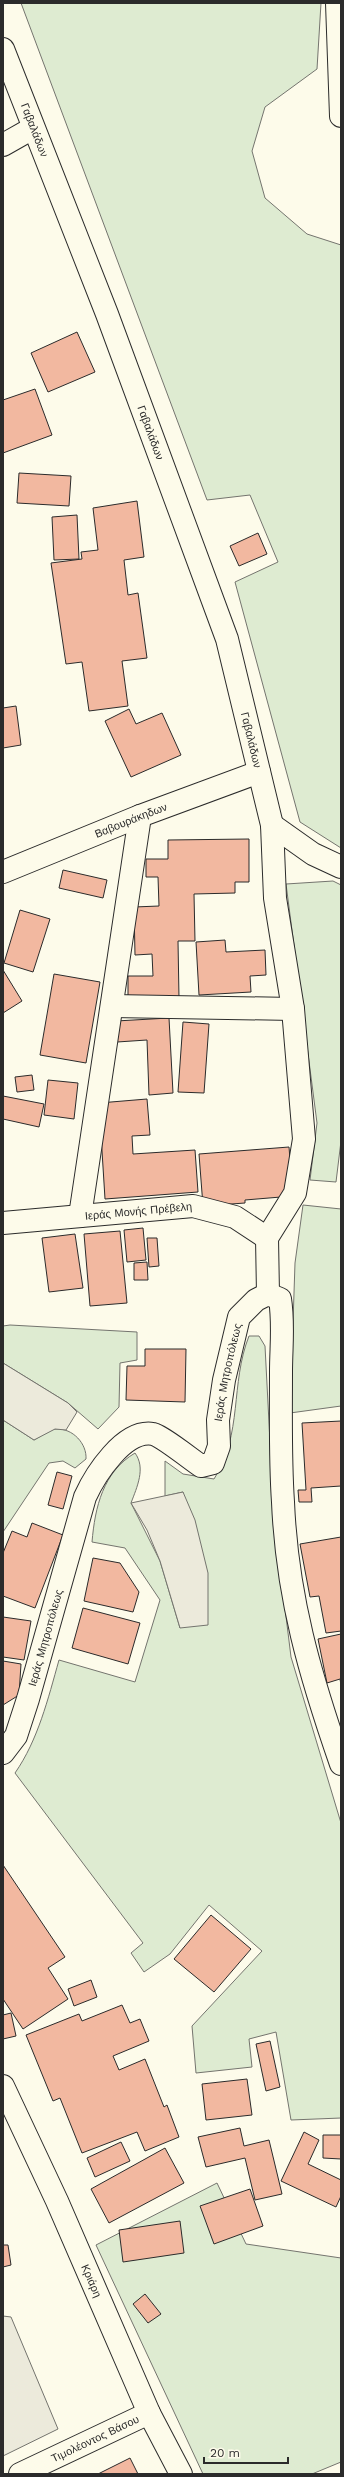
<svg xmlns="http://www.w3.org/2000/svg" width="344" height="2477" viewBox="0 0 344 2477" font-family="'Work Sans',sans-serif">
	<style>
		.green { fill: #deebd1; stroke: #74746e }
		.parking { fill: #eceadb; stroke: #74746e }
		.building { fill: #f2b8a0; stroke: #2b2b2b }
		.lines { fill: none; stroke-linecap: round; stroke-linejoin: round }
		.minor-casing { stroke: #2b2b2b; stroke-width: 24 }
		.tertiary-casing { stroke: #2b2b2b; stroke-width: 24 }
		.minor { stroke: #fdfbea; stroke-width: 22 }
		.tertiary { stroke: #fdfbea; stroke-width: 22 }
		.labels { text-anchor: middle; stroke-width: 3; stroke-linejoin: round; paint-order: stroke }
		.street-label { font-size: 11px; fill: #2b2b2b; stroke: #fdfbea }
	</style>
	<rect width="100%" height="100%" fill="#fdfbea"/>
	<path class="green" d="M21 3H321L317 69 265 107 252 151 265 198 307 234 341 245V848L300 822 235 582 278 562 250 495 207 500Z
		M333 881 341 885V1141L336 1182 310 1180 317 1123 286 884Z
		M303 1205 341 1209V1406L290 1413 295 1263Z
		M10 1325 137 1332V1360L120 1363 119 1407 98 1429 68 1403 3 1363V1326Z
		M249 1336H259L265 1346 274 1519 291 1657 341 1823V2118L291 2120 276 2032 249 2039 252 2067 196 2073 192 2026 262 1951 209 1905 170 1954 144 1972 131 1953 143 1943 15 1773C38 1740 48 1699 59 1660L135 1682 160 1600 125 1548 92 1542C95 1507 103 1472 135 1453 146 1468 137 1487 131 1503L160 1561 180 1628 183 1492 165 1496V1461L183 1474 214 1479C243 1434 230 1384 249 1336Z
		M3 1420 34 1440C40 1437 50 1429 56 1429 73 1428 87 1444 86 1459L75 1468 63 1461 49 1463 3 1532Z
		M217 2183 246 2244 341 2258V2462L312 2474H203L96 2245Z"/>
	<path class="parking" d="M3 1363 68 1403 77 1412 66 1430 55 1429 34 1440 3 1420Z
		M183 1492 195 1520 208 1573V1625L180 1628 160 1561 147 1530 131 1503Z
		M3 2316 11 2317 58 2429 3 2456Z"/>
	<path class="building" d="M77 332 95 372 48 392 31 353Z
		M35 389 52 435 3 453V400Z
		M19 473 71 476 69 506 17 503Z
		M137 501 144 557 124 560 128 595 138 593 147 658 122 661 128 706 89 711 82 662 66 664 51 563 82 559 81 552 98 550 93 508Z
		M77 515 79 559 54 560 52 517Z
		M258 533 267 554 239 566 230 546Z
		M16 706 21 745 3 748V708Z
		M129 709 136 724 162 713 181 755 131 777 105 721Z
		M249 839V882H235V893L194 894 195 941H178L179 998H128V976H153L152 954 135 955 134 907 159 906 158 877H146V859H168V840Z
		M63 870 107 880 103 898 59 888Z
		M20 910 50 919 33 972 4 963Z
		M225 940 226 952 265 950 266 975 250 976 251 992 199 995 196 942Z
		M3 970 22 1001 3 1013Z
		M54 974 100 982 86 1063 40 1055Z
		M169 1018 173 1093 149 1095 147 1040 117 1042 116 1021Z
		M183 1022 209 1024 204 1093 178 1092Z
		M32 1075 34 1090 17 1092 15 1077Z
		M48 1080 78 1083 74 1119 44 1115Z
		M3 1096 44 1104 39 1127 3 1119Z
		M147 1099 150 1135 132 1136 133 1154 195 1150 198 1192 105 1199 99 1103Z
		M289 1147 293 1196 245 1200V1203L203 1206 199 1154Z
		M143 1228 146 1260 127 1262 124 1230Z
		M120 1231 127 1303 90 1306 84 1234Z
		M75 1234 83 1288 49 1292 42 1238Z
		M147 1238H157L159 1266 149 1267Z
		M147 1262 148 1280H134V1263Z
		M145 1349H186L185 1402 126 1400 127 1366H145Z
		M341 1421V1486L311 1488 312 1502H299L298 1490H306L302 1423Z
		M57 1472 72 1476 63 1509 48 1505Z
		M32 1523 63 1535 35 1608 3 1596V1553L12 1531 27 1537Z
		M341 1537V1631L326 1633 319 1596 310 1597 300 1544Z
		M93 1558 120 1563 139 1592 133 1612 84 1601Z
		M83 1608 140 1623 128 1664 72 1648Z
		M3 1617 31 1621 24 1660 3 1657Z
		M341 1634V1685L340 1679 327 1683 318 1639Z
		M3 1661 21 1664 19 1695 3 1705Z
		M3 1865 65 1957 48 1968 68 1999 23 2029 3 1999Z
		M211 1915 251 1949 214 1992 174 1959Z
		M91 1980 97 1997 74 2006 68 1989Z
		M122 2005 130 2023 140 2019 149 2041 113 2056 119 2070 145 2059 164 2107 167 2105 179 2137 145 2151 137 2132 82 2153 60 2098 53 2101 26 2035 79 2014 82 2021Z
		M11 2013 16 2036 3 2039V2015Z
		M270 2041 280 2087 266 2091 256 2044Z
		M247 2079 252 2115 206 2120 202 2084Z
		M240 2128 244 2146 269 2140 282 2194 255 2200 245 2158 206 2167 198 2137Z
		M304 2132 319 2140 308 2164 341 2180V2196L336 2207 281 2181Z
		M323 2135H341V2159L323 2158Z
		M121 2142 130 2161 95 2177 87 2158Z
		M165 2148 184 2183 109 2223 91 2189Z
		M250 2189 263 2226 214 2244 200 2206Z
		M180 2221 184 2253 123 2262 119 2230Z
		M3 2245H8L11 2265 3 2267Z
		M145 2294 161 2314 148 2323 133 2304Z
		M130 2458 138 2474H98Z"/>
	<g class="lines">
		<defs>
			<g id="minor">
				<path d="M337 3 341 116"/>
				<path id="s1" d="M3 872 140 816 259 772"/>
				<path d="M112 1006 293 1009"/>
				<path d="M80 1216 140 816"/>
				<path id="s2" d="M3 1223 193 1206 235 1217 267 1238"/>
				<path d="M268 1294 267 1238 295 1193 304 1139 293 1009 275 898 272 825 313 854 341 867"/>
				<path id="s3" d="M3 1753 16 1736 28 1699 85 1497C95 1475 124 1429 153 1434 162 1436 192 1460 201 1466L213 1463 219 1446 218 1420 224 1380 239 1317 256 1300 268 1294 280 1299C284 1324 281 1347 281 1372 281 1415 280 1459 283 1502 287 1597 310 1675 341 1764"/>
				<path id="s4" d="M20 2474 149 2413"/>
			</g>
			<g id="tertiary">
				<path id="s5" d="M3 49 107 314 227 639 272 825"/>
				<path d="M3 145 33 128"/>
				<path id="s6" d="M3 2086 57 2201 149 2413 181 2474"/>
			</g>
		</defs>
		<use href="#minor" class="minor-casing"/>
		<use href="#tertiary" class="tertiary-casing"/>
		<use href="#minor" class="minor"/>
		<use href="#tertiary" class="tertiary"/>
	</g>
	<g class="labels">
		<g class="street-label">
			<text dy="4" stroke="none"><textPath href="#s5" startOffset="87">Γαβαλάδων</textPath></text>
			<text dy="4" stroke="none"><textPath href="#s5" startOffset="411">Γαβαλάδων</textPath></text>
			<text dy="4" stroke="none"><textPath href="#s5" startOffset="735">Γαβαλάδων</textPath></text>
			<text dy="4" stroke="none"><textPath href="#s1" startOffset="138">Βαβουράκηδων</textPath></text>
			<text dy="4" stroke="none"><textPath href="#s2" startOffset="136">Ιεράς Μονής Πρέβελη</textPath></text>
			<text dy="4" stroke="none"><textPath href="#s3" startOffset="531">Ιεράς Μητροπόλεως</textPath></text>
			<text dy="4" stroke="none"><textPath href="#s3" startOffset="124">Ιεράς Μητροπόλεως</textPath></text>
			<text dy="4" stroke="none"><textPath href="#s6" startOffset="214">Κριάρη</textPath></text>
			<text dy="4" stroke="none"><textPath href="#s4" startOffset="83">Τιμολέοντος Βάσου</textPath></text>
		</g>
	</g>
	<rect width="344" height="2477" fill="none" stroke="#2b2b2b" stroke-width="8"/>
	<path d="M204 2457v6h84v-6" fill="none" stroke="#2b2b2b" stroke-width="2"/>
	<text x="210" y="2457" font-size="12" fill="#2b2b2b" stroke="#fdfbea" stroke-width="3" paint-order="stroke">20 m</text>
</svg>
